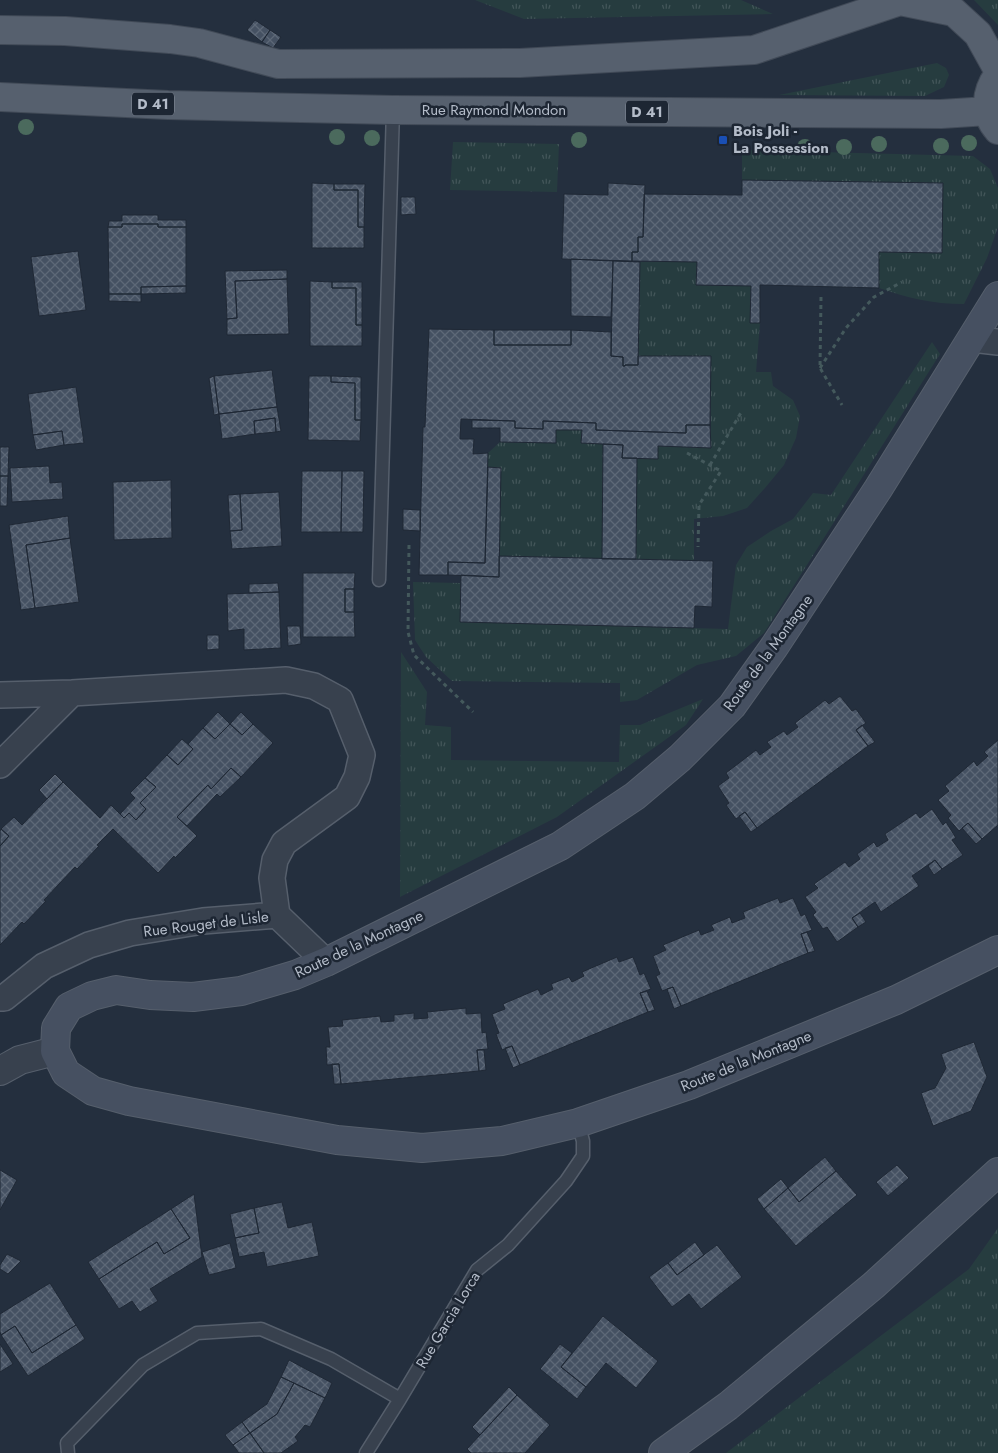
<svg xmlns="http://www.w3.org/2000/svg" width="998" height="1453" viewBox="0 0 998 1453" font-family="Jost,sans-serif">
	<style>
		.grass { fill: url(#grass-tufts) }
		.building { fill: url(#building-cross-hatch); stroke: #1f2835 }
		.lines { fill: none; stroke-linecap: round; stroke-linejoin: round }
		.service-casing { stroke: #565f6c; stroke-width: 15 }
		.minor-casing { stroke: #565f6c; stroke-width: 28 }
		.tertiary-casing { stroke: #565f6c; stroke-width: 30 }
		.secondary-casing { stroke: #565f6c; stroke-width: 30 }
		.primary-casing { stroke: #414a57; stroke-width: 30 }
		.path { stroke: #44595c; stroke-width: 3; stroke-dasharray: 4 4; stroke-linecap: butt }
		.service { stroke: #38414e; stroke-width: 12 }
		.minor { stroke: #38414e; stroke-width: 25 }
		.tertiary { stroke: #38414e; stroke-width: 28 }
		.secondary { stroke: #465061; stroke-width: 28 }
		.primary { stroke: #56606e; stroke-width: 28 }
		.tree { fill: #4b6a5d }
		.transit-dot { fill: #1a4fb4; stroke: #1d2633; stroke-width: 2 }
		.labels { text-anchor: middle; stroke-width: 5; stroke-linejoin: round; paint-order: stroke }
		.shield { fill: #1d2633; stroke: #878f9c; stroke-width: 1 }
		.shield-label { font-size: 14px; font-weight: bold; fill: #b4bcc9 }
		.street-label { font-size: 15px; fill: #b4bcc9; stroke: #1d2633 }
		.poi-label { font-size: 15px; font-weight: bold; fill: #b4bcc9; stroke: #1d2633; text-anchor: start }
	</style>
	<defs>
		<pattern id="grass-tufts" width="24" height="20" patternUnits="userSpaceOnUse" patternTransform="scale(1.25)"><rect width="24" height="20" fill="#263c3f"/><path d="M3 7l-1-3M5 7V3M7 7l1-3M15 17l-1-3M17 17v-4M19 17l1-3" fill="none" stroke="#435659"/></pattern>
		<pattern id="building-cross-hatch" width="8" height="8" patternUnits="userSpaceOnUse" patternTransform="scale(1.25)"><rect width="8" height="8" fill="#455162"/><path d="M0 0l8 8M0 8l8-8" fill="none" stroke="#5d6877"/></pattern>
	</defs>
	<rect width="100%" height="100%" fill="#242f3e"/>
	<path class="grass" d="M475 0H741L773 14 524 19Z
		M974 0H998V25Z
		M937 63 946 68 949 75 944 87 925 96 779 95Z
		M453 142 559 144 557 192 450 190Z
		M742 150 973 156 990 169 998 188V227L987 258 964 304C932 304 908 298 879 288V252L942 253 943 183 742 180Z
		M640 262H697L696 285 751 286 750 322 760 323 756 372H771L773 386 793 400 800 416 796 438 784 465 765 488 747 508 723 516 694 519V561L636 559 637 458 658 459V446L711 448V356H638Z
		M932 342 940 354 764 633 736 656 697 665 637 700 620 702V683L452 681 426 657 415 640 413 582 460 583V622L728 629 736 565 747 547 771 531 793 519 813 493 831 495Z
		M556 430H582V443L603 444 602 559 499 556 501 468 488 467V453L500 442 556 443Z
		M401 652 427 692 425 725 451 727V760L619 762 620 725H640L703 699 686 725 557 817 400 897Z
		M998 1228V1453H726L969 1269Z"/>
	<path class="building" d="M255 20 270 30 262 42 247 30Z
		M270 30 281 37 273 48 262 42Z
		M742 180 943 183 942 253 879 252V288L760 285V323H750L751 286 696 285 697 262 632 261V252H638V237H643L644 194 742 195Z
		M312 183 334 184V190H358V227H364V248H312Z
		M608 183 645 185 643 237H638V252H632V261L562 259 564 194 608 195Z
		M334 184H365L364 227H358V190H334Z
		M401 197H415L416 214 401 215Z
		M122 215H158V220H186V227H158V224H122V227H108L109 221H122Z
		M122 224H158V227H186V286L141 287V294H109L108 227H122Z
		M78 251 86 310 39 316 31 257Z
		M571 259 613 261 611 317 571 316Z
		M613 261 640 262 638 365H625V366H623V357L611 356Z
		M287 270V279L235 281 237 318 227 319 225 271Z
		M287 279 289 334 227 335V319L237 318 235 281Z
		M310 281 332 282V288H356V325H362V346H310Z
		M332 282H362V325H356V288H332Z
		M186 286V293L141 294V287Z
		M109 294H141V302L109 301Z
		M429 329 494 330V345H571V330L611 332V356L623 357V366H625V365H638V356H711L710 425H686V433L596 430V423L543 421V429L515 428V421L461 419 460 439H474L473 454 488 453 485 563 448 562V575H419L423 427H425Z
		M494 330H571V345H494Z
		M272 370 277 407 219 414 214 376Z
		M214 376 219 414 214 415 209 378Z
		M309 376H331V382L355 383V420H361L360 441 308 440Z
		M331 376 361 377V420H355V383L331 382Z
		M76 387 84 443 64 445 62 431 33 435 28 394Z
		M277 407 281 431 276 432 275 418 254 421 255 434 222 439 219 414Z
		M275 418 276 432 255 434 254 421Z
		M472 420 515 421V428L543 429V421L596 423V430L686 433V425H710L711 448 658 446V459L622 458 623 445 581 443 582 430H556V443L500 442V428H472Z
		M62 431 64 445 36 450 33 435Z
		M603 444 623 445 622 458H637L636 559H602Z
		M0 447H9L8 476H0Z
		M49 466 50 483 62 482 63 499 12 502 10 468Z
		M488 467 501 468 499 577 448 575V562L485 563Z
		M302 471H342L341 532H301Z
		M342 471H364L363 532H341Z
		M0 476H8L7 506H0Z
		M171 480 172 538 114 540 113 482Z
		M279 492 282 546 232 549 230 531 242 530 240 494Z
		M240 494 242 530 230 531 228 495Z
		M403 509 420 510V531L403 530Z
		M68 516 70 538 26 545 35 608 21 610 9 525Z
		M70 538 79 602 35 608 26 545Z
		M499 556 713 561 712 607 695 606 694 628 460 622 461 575 499 577Z
		M303 573H355L354 589H345V612H354L355 637H303Z
		M278 583 279 592 249 593V584Z
		M345 589H354V612H345Z
		M279 592 281 648 244 650V629L228 631 227 594Z
		M287 626H300L301 644 288 646Z
		M207 635H219V649L207 650Z
		M840 696 852 711 856 709 866 723 856 730 868 746 757 828 745 812 736 819 726 805 729 803 718 786 729 778 726 773 756 750 760 755 771 747 767 742 784 731 787 735 798 727 795 723 825 700 829 704Z
		M218 712 230 724 215 739 203 728Z
		M241 712 253 724 242 735 230 724Z
		M230 724 242 735 253 724 273 743 241 777 231 768 211 789 208 785 177 817 197 836 175 858 174 856 158 873 113 829 97 845 99 846 77 869 75 867 44 900 46 901 24 924 22 922 0 945V846L9 836 1 829 14 817 22 825 63 782 100 818 111 805 124 818 129 813 136 820 146 809 140 803 156 787 145 778 167 755 178 765 193 749 188 744 203 728 215 739Z
		M862 725 875 742 868 746 856 730Z
		M182 739 193 749 178 765 167 755Z
		M998 740V825L982 839 968 823 959 831 948 818 951 815 938 800 949 791 945 786 974 761 977 766 988 756 984 752Z
		M231 768 241 777 220 797 217 794 187 826 177 817 208 785 211 789Z
		M55 774 63 782 47 799 39 790Z
		M145 778 156 787 140 803 146 809 136 820 129 813 124 818 120 814 135 798 130 793Z
		M932 809 943 825 946 822 956 838 952 840 963 855 942 869 935 860 912 876 919 886 881 912 875 902 852 918 858 927 837 942 827 927 823 929 813 915 816 912 805 897 818 888 814 884 845 862 849 867 860 859 857 854 874 842 877 847 888 840 885 834 916 813 920 818Z
		M745 812 757 828 751 832 739 816Z
		M968 823 982 839 976 844 962 828Z
		M1 829 9 836 0 846V831Z
		M935 860 942 869 934 875 928 866Z
		M778 898 780 903 793 898 801 916 805 914 812 930 801 934 808 953 681 1006 673 987 662 991 656 976 660 974 653 956 666 950 663 945 699 930 701 935 714 930 711 925 730 917 732 923 745 918 743 912Z
		M860 913 866 922 858 927 852 918Z
		M807 932 815 951 808 953 801 934Z
		M617 957 619 962 633 957 640 975 644 973 651 989 640 993 648 1012 520 1065 512 1046 502 1050 496 1034 499 1033 492 1014 505 1009 503 1004 538 989 541 995 553 989 551 984 569 977 572 982 584 976 582 972Z
		M673 987 681 1006 674 1009 667 989Z
		M647 991 655 1010 648 1012 640 993Z
		M466 1008V1014L481 1013 482 1033 486 1032 488 1049 477 1050 479 1071 341 1084 339 1064 327 1065 326 1047H330L328 1027 343 1026 342 1020 380 1016 381 1022 394 1021V1015L414 1013V1019L428 1018 427 1012Z
		M974 1042 987 1077 971 1111 933 1126 921 1093 935 1088 946 1068 941 1054Z
		M512 1046 520 1065 513 1068 505 1048Z
		M477 1050H484L486 1070 479 1071Z
		M332 1064H339L341 1084H334Z
		M825 1157 836 1171 799 1202 788 1188Z
		M897 1165 909 1178 888 1196 876 1182Z
		M0 1170 17 1180 0 1210Z
		M836 1171 857 1195 796 1246 764 1209 788 1188 799 1202Z
		M781 1179 788 1188 764 1209 757 1199Z
		M194 1194 202 1257 150 1289 158 1301 140 1312 132 1301 119 1309 99 1279 157 1242 164 1254 190 1238 171 1209Z
		M282 1202 288 1228 312 1222 319 1256 267 1267 264 1252 239 1257 235 1238 259 1233 254 1208Z
		M254 1208 259 1233 235 1238 230 1214Z
		M171 1209 190 1238 164 1254 157 1242 99 1279 88 1262Z
		M695 1242 704 1255 677 1275 668 1263Z
		M230 1243 236 1268 209 1275 202 1252Z
		M717 1245 742 1277 701 1309 689 1294 672 1307 649 1277 668 1263 677 1275Z
		M7 1254 21 1261 8 1274 0 1269V1265Z
		M50 1283 76 1325 32 1353 15 1326 1 1335 0 1332V1314Z
		M603 1316 658 1361 636 1388 606 1363 586 1387 561 1367Z
		M76 1325 85 1339 28 1376 1 1335 15 1326 32 1353Z
		M0 1344 13 1364 0 1372Z
		M560 1344 572 1353 561 1367 586 1387 577 1399 540 1369Z
		M289 1360 332 1383 325 1398 281 1377Z
		M281 1377 294 1383 277 1414 250 1433 242 1422 267 1404Z
		M294 1383 325 1398 310 1427 305 1425 295 1437 298 1441 281 1453H264L250 1433 277 1414Z
		M509 1387 517 1395 480 1435 472 1427Z
		M517 1395 550 1425 525 1453H471L467 1449Z
		M242 1422 250 1433 233 1445 225 1435Z
		M250 1433 264 1453H239L233 1445Z"/>
	<g class="lines">
		<defs>
			<path id="service" d="M379 580 393 110
				M68 1453 67 1443 143 1365 197 1333 261 1329 331 1359 400 1399
				M366 1453 400 1399 477 1270 508 1245 566 1181 583 1156V1141L578 1123"/>
			<path id="minor" d="M972 339 998 342
				M0 695 72 693 286 680 314 686 340 700 362 755 357 777 347 797 284 843 275 860 272 878 277 915
				M0 765 72 693
				M277 915 326 962
				M0 998H4L44 966 89 945 130 933 203 921 277 915"/>
			<path id="tertiary" d="M0 1071 20 1060 55 1051"/>
			<path id="secondary" d="M998 296 878 489 774 647 732 706 680 758 635 796 560 846 326 962 295 975 241 991 193 997 150 995 116 990 92 996 69 1007 56 1028 55 1051 66 1073 93 1091 129 1101 337 1140 422 1148 502 1141 578 1123 689 1085 896 1000 998 950
				M663 1453 728 1406 874 1285 998 1172"/>
			<path id="primary" d="M0 30 65 31 170 39 199 43 278 64 520 63 754 50 900 1 954 12 978 34 998 70
				M998 75C986 92 983 113 998 130
				M0 97 168 105 393 110 941 114 988 111"/>
		</defs>
		<use href="#service" class="service-casing"/>
		<use href="#minor" class="minor-casing"/>
		<use href="#tertiary" class="tertiary-casing"/>
		<use href="#secondary" class="secondary-casing"/>
		<use href="#primary" class="primary-casing"/>
		<path class="path" d="M821 297 820 368 842 405
			M820 368 846 328 874 297 902 282
			M687 453 721 471 699 505 698 547
			M710 465 742 411
			M409 545 408 632 414 655 473 712"/>
		<use href="#service" class="service"/>
		<use href="#minor" class="minor"/>
		<use href="#tertiary" class="tertiary"/>
		<use href="#secondary" class="secondary"/>
		<use href="#primary" class="primary"/>
	</g>
	<g class="tree">
		<circle cx="26" cy="127" r="8"/>
		<circle cx="337" cy="137" r="8"/>
		<circle cx="372" cy="138" r="8"/>
		<circle cx="579" cy="140" r="8"/>
		<circle cx="969" cy="143" r="8"/>
		<circle cx="879" cy="144" r="8"/>
		<circle cx="941" cy="146" r="8"/>
		<circle cx="805" cy="147" r="8"/>
		<circle cx="844" cy="147" r="8"/>
	</g>
	<rect class="transit-dot" x="718" y="135" width="10" height="10" rx="2.5"/>
	<g class="labels">
		<g class="shield">
			<rect x="132" y="92.5" width="42" height="23" rx="4"/>
			<rect x="626" y="100.5" width="42" height="23" rx="4"/>
		</g>
		<g class="shield-label">
			<text x="153" y="109">D 41</text>
			<text x="647" y="117">D 41</text>
		</g>
		<g class="street-label">
			<text x="494" y="115">Rue Raymond Mondon</text>
			<text transform="translate(768 653) rotate(-54)" y="5">Route de la Montagne</text>
			<text transform="translate(206 924) rotate(-7)" y="5">Rue Rouget de Lisle</text>
			<text transform="translate(359 944) rotate(-25)" y="5">Route de la Montagne</text>
			<text transform="translate(746 1061) rotate(-22)" y="5">Route de la Montagne</text>
			<text transform="translate(448 1320) rotate(-59)" y="5">Rue Garcia Lorca</text>
		</g>
		<g class="poi-label">
			<text x="733" y="136">Bois Joli -<tspan x="733" dy="17">La Possession</tspan></text>
		</g>
	</g>
</svg>
